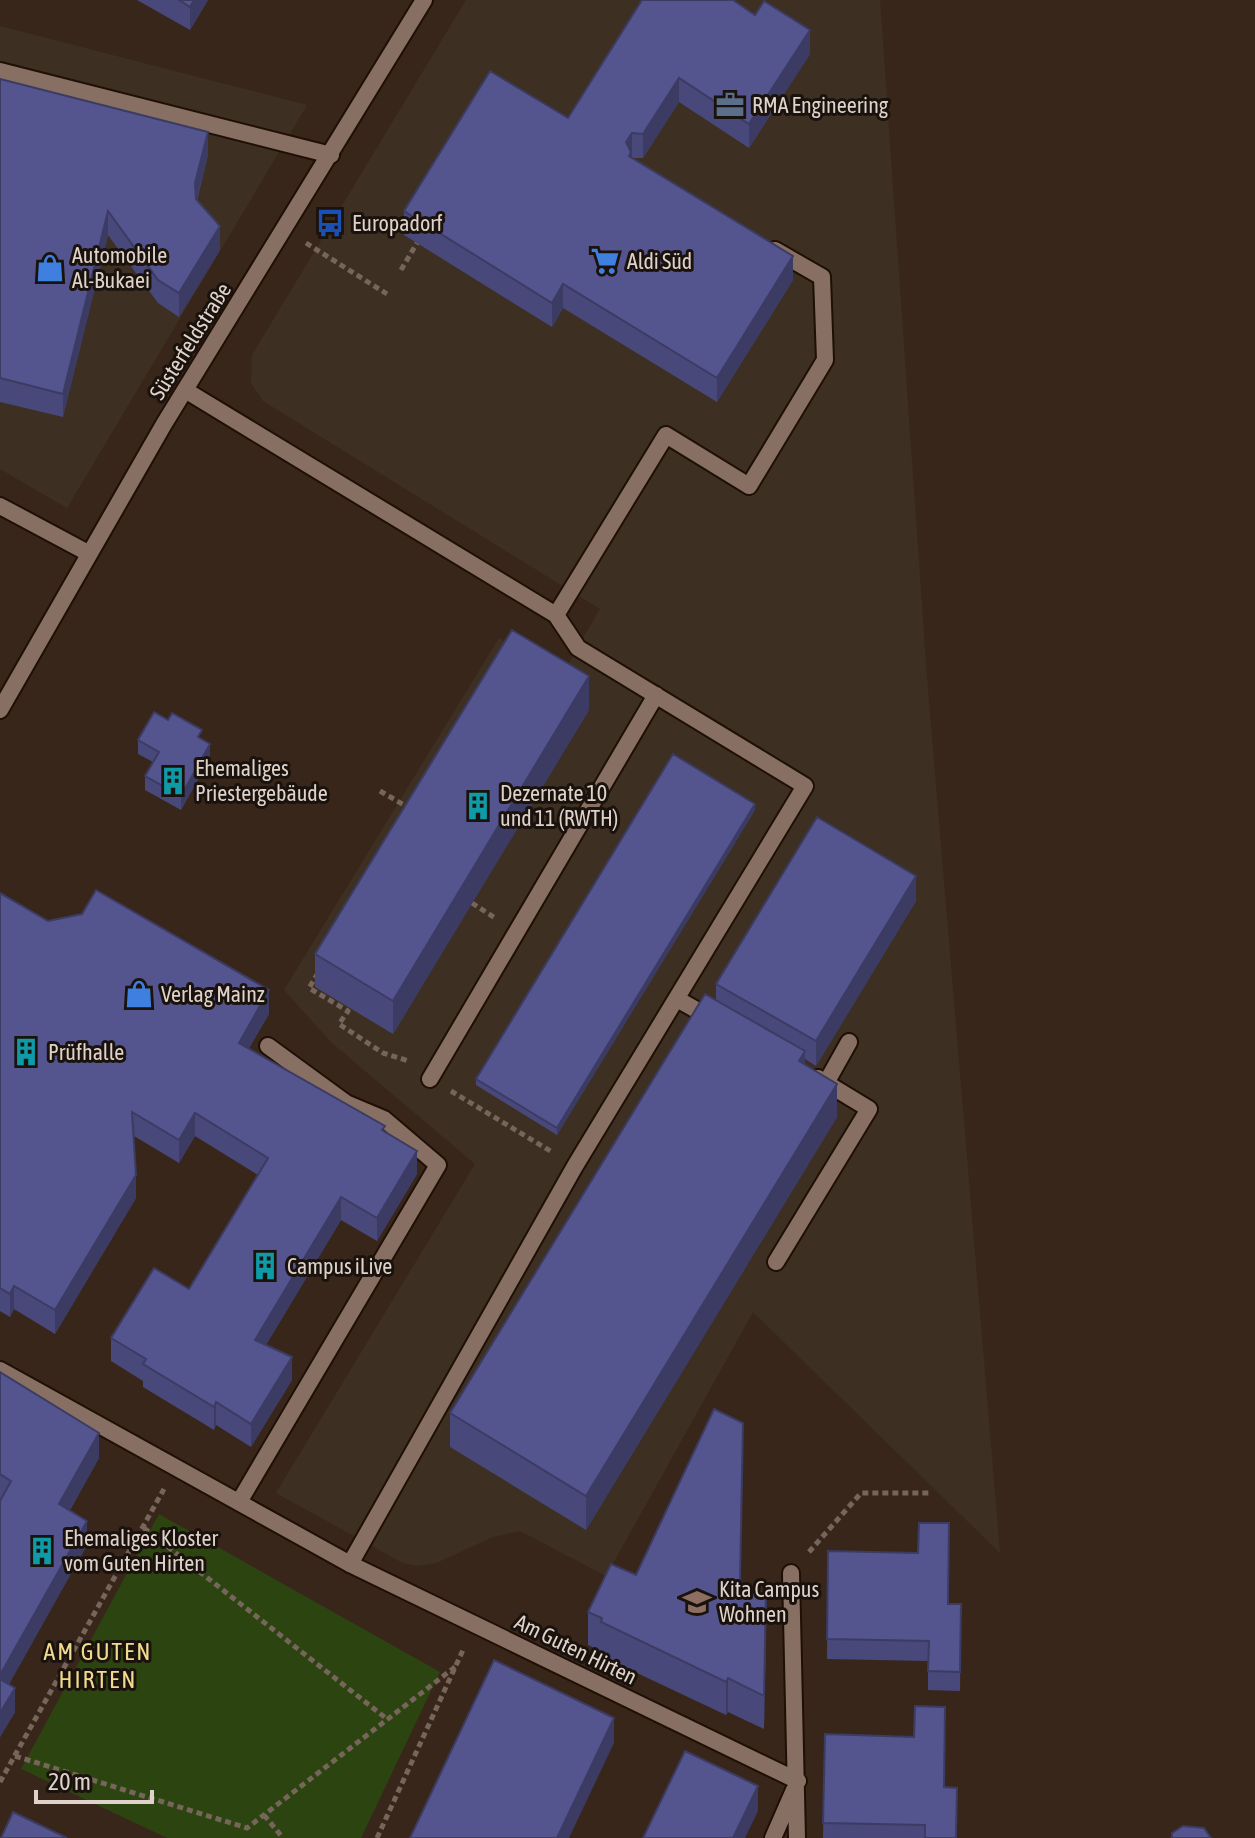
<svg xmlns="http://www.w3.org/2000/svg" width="1255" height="1838" viewBox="0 0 1255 1838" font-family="'Asap Condensed',sans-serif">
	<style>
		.commercial { fill: #3d3022 }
		.green { fill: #2c440f }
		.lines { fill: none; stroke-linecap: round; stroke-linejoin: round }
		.service-casing { stroke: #1f0f05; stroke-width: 20 }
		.minor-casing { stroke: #1f0f05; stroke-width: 20 }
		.tertiary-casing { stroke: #1f0f05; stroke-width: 20 }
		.path { stroke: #76655b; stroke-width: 5; stroke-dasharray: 6 4; stroke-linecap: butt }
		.service { stroke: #877063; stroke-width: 16 }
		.minor { stroke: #877063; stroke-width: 16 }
		.tertiary { stroke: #877063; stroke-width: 16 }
		.wall { fill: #48487a }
		.shaded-wall { fill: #3b3b63 }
		.building { fill: #54548e; stroke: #3b3b63; stroke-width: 2 }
		.labels { text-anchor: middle; stroke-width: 6; stroke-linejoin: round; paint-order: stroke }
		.poi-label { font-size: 22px; fill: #dfd2cb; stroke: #1a120c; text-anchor: start }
		.street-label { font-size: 22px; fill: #dfd2cb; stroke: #1a120c }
		.neighbourhood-label { font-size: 24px; letter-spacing: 2px; fill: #f1da8d; stroke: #1a120c }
	</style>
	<rect width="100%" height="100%" fill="#39261b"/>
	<path class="commercial" d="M466 0H880L927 678 1000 1553 753 1312 606 1576 520 1531 493 1537 436 1563 418 1566 403 1563 276 1493 475 1164 332 1043 284 990 499 638 560 678 600 609 263 401 251 383 252 355Z
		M0 26 307 105 67 508 0 469Z"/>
	<path class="green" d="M159 1514 440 1672 361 1838H167L21 1769Z"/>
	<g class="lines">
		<defs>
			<path id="service" d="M0 71 331 155
				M185 390 556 615 666 435 749 486 825 360 822 277 775 250
				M677 999 714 1020
				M430 1079 656 695
				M826 1083 849 1042
				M776 1262 869 1109 818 1078
				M239 1502 438 1165 384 1119 346 1103 268 1046
				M350 1564 575 1166 805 786 578 648 556 615"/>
			<path id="minor" d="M0 506 88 553
				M0 1370 350 1564 798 1781
				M791 1573 797 1838
				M773 1838 794 1790"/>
			<path id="tertiary" d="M0 710 164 424 424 0"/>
		</defs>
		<use href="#service" class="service-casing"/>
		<use href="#minor" class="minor-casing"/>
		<use href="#tertiary" class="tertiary-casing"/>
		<path class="path" d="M306 243 387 294
			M401 270 417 243
			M380 791 411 809
			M472 903 495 918
			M318 973 309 988 348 1011 339 1024 383 1053 409 1061
			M451 1091 552 1152
			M144 1528 387 1719
			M809 1552 861 1493H930
			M15 1756 247 1828 455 1667
			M0 1782 164 1489
			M264 1815 283 1838
			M377 1838 463 1650"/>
		<use href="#service" class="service"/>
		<use href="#minor" class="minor"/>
		<use href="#tertiary" class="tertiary"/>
	</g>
	<path class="wall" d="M137 0H208L190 30Z
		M642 0 810 54 749 148 679 102 643 158H632L793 280 717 402 563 308 552 327 404 235V211L568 118Z
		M0 79 208 155 197 201 220 250 179 317 158 303 108 235 63 417 0 402Z
		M589 710 393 1034 315 987V954Z
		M202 739 210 758 181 810 145 790V776L153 762 138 754V740Z
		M755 810 557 1135 476 1085V1079Z
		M0 893 48 921 269 1014 249 1048 385 1132 417 1174 377 1241 341 1220 266 1345 292 1380 251 1447 216 1425 214 1430 143 1387V1381L111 1361V1338L189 1289 258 1175 195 1136 179 1163 134 1136 136 1198 55 1334 14 1309 10 1317 0 1311Z
		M916 901 816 1066 805 1059V1064L837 1117 586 1530 450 1447V1413L716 1001V984Z
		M0 1372 99 1458 70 1510 87 1545 9 1684 15 1712 0 1737Z
		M828 1551 949 1604H961L960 1691 928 1690V1661L827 1659Z
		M636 1575 741 1582 766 1628 764 1729 728 1712 726 1715 601 1656V1651L588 1645V1612Z
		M825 1734 944 1787 957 1838H823Z"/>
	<path class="shaded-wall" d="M194 0H208L190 30V7Z
		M810 30V54L749 148V124Z
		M679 78V102L643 158V134Z
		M208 132V155L195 206V183Z
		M632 133V157L631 159V176L626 142Z
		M108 211V235L63 417V394Z
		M220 226V250L179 317V293Z
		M793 256V280L717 402V378Z
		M563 284V308L552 327V303Z
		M589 676V710L393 1034V1001Z
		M210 744V758L181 810V796Z
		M755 804V810L557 1135V1128Z
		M916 876V901L816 1066V1041Z
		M269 990V1014L239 1066V1043Z
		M805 1051V1085L799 1061Z
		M837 1084V1117L586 1530V1496Z
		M195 1113V1136L179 1163V1140Z
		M417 1151V1174L377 1241V1218Z
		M136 1175V1198L55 1334V1310Z
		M341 1197V1220L255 1363V1340Z
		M14 1286V1309L10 1317V1294Z
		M292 1357V1380L251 1447V1424Z
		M216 1402V1425L214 1430V1407Z
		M99 1433V1458L59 1528V1504Z
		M87 1521V1545L0 1700V1675Z
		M766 1594V1628L764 1729V1696Z
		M728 1678V1712L726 1715V1682Z
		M15 1688V1712L0 1737V1713Z
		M614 1718V1743L569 1838H557Z
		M758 1786V1811L745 1838H733Z"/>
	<path class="building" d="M179 0H194L190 7Z
		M642 0H733L755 15 764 1 810 30 749 124 679 78 643 134 632 133 626 142 631 152 629 156 793 256 717 378 563 284 552 303 404 211 490 71 568 118Z
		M0 79 208 132 195 183 196 199 220 226 179 293 158 280 108 211 63 394 0 378Z
		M512 630 589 676 393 1001 315 954Z
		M154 712 168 720 172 713 202 730 198 737 210 744 181 796 145 776 159 752 138 740Z
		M673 754 755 804 557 1128 476 1079Z
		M817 817 916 876 816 1041 716 984Z
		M96 890 269 990 239 1043 385 1126 382 1130 417 1151 377 1218 341 1197 255 1340 292 1357 251 1424 216 1402 214 1407 143 1364 146 1359 111 1338 154 1268 189 1289 268 1158 195 1113 179 1140 132 1112 136 1175 55 1310 14 1286 10 1294 0 1288V893L48 921 82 914Z
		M705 994 805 1051 799 1061 837 1084 586 1496 450 1413Z
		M0 1372 99 1433 59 1504 87 1521 0 1675V1501L11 1481 0 1474Z
		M714 1409 743 1423 740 1582 766 1594 764 1696 728 1678 726 1682 601 1622 602 1618 588 1612 611 1564 636 1575Z
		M919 1523H949L948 1604H961L960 1672 928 1671 929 1641 827 1639 828 1551 918 1553Z
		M494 1660 614 1718 557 1838H410Z
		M0 1679 15 1688 0 1713Z
		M915 1706 945 1707 944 1787 957 1788 956 1838H925V1825L823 1823 825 1734 914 1737Z
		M685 1751 758 1786 733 1838H643Z
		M13 1812 67 1838H1Z
		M1183 1826 1204 1828 1211 1838H1172V1833Z"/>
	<defs>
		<symbol id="office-bare" viewBox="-9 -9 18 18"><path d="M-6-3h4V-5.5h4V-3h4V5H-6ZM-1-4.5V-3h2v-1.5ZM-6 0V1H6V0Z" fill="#5c6f8a" stroke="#1a120c" stroke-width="2.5" paint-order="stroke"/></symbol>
		<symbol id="bus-bare" viewBox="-9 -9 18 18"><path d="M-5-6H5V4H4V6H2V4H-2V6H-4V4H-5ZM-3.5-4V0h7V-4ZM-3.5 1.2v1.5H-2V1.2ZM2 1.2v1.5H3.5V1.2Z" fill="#1a4fb4" stroke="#1a120c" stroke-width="2.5" paint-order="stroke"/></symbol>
		<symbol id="supermarket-bare" viewBox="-9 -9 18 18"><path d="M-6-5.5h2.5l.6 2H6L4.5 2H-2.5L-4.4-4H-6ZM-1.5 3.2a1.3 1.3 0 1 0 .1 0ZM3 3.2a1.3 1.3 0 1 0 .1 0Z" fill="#3f7fe0" stroke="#1a120c" stroke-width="2.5" paint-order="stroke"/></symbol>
		<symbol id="shop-bare" viewBox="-9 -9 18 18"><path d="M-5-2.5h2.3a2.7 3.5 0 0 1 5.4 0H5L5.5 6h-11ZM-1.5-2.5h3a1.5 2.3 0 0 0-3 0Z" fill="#3f7fe0" stroke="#1a120c" stroke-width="2.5" paint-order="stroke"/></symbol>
		<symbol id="building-bare" viewBox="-9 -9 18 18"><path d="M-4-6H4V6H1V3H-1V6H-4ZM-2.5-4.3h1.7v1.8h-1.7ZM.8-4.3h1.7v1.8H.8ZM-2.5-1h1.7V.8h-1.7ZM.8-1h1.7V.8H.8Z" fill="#0f9aa8" stroke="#1a120c" stroke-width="2.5" paint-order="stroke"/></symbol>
		<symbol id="school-bare" viewBox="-9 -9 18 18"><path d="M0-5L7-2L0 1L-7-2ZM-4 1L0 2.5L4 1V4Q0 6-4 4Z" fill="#8d6e63" stroke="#1a120c" stroke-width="2.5" paint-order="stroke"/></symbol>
	</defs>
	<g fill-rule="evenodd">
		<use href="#office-bare" x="710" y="85" width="40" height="40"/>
		<use href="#bus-bare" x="310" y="203" width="40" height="40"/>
		<use href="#supermarket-bare" x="585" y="241" width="40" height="40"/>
		<use href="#shop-bare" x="30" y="248" width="40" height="40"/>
		<use href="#building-bare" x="153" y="761" width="40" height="40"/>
		<use href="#building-bare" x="458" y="786" width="40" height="40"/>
		<use href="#shop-bare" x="119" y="974" width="40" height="40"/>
		<use href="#building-bare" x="6" y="1032" width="40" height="40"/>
		<use href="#building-bare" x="245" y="1246" width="40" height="40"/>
		<use href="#building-bare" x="22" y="1531" width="40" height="40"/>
		<use href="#school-bare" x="677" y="1582" width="40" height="40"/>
	</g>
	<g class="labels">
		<g class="poi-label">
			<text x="752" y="113">RMA Engineering</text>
			<text x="352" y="231">Europadorf</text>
			<text x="72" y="263">Automobile<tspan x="72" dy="25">Al-Bukaei</tspan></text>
			<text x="627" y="269">Aldi Süd</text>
			<text x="195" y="776">Ehemaliges<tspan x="195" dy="25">Priestergebäude</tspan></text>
			<text x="500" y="801">Dezernate 10<tspan x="500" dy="25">und 11 (RWTH)</tspan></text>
			<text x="161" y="1002">Verlag Mainz</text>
			<text x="48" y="1060">Prüfhalle</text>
			<text x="287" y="1274">Campus iLive</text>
			<text x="64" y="1546">Ehemaliges Kloster<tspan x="64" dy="25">vom Guten Hirten</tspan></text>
			<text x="719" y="1597">Kita Campus<tspan x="719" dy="25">Wohnen</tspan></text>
		</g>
		<g class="street-label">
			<text transform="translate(190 341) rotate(-58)" y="8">Süsterfeldstraße</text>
			<text transform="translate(576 1649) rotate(26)" y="8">Am Guten Hirten</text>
		</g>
		<g class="neighbourhood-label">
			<text x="98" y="1660">AM GUTEN<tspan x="98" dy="28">HIRTEN</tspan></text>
		</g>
	</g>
	<path d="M36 1790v12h116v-12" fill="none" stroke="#dfd2cb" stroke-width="4"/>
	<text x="48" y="1790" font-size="24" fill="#dfd2cb" stroke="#1a120c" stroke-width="6" paint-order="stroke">20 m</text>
</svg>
